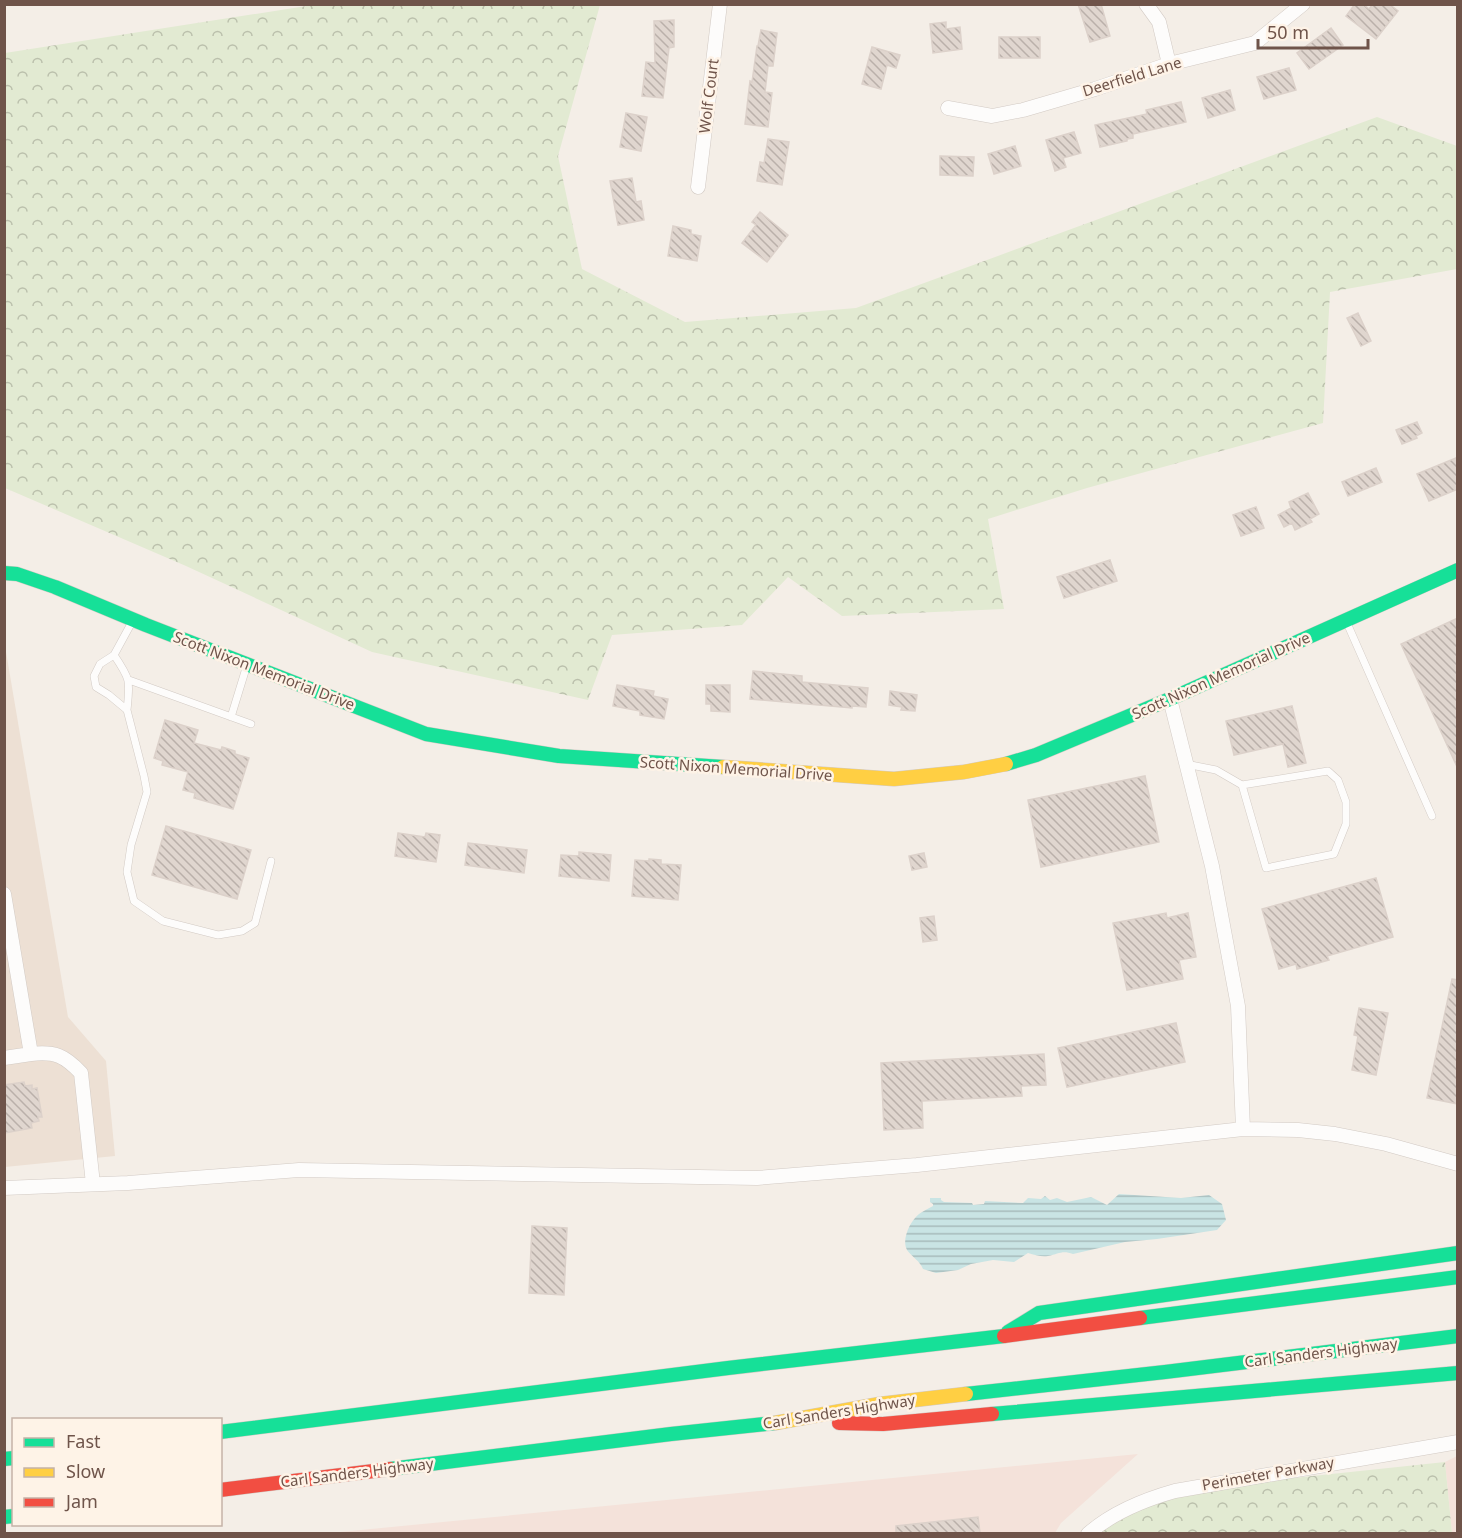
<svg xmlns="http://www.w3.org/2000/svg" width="1462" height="1538" viewBox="0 0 1462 1538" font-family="'Noto Sans',sans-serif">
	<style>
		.residential { fill: #ede0d4 }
		.commercial { fill: #f4e2da }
		.forest { fill: url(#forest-crowns) }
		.water { fill: url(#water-rules) }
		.building { fill: url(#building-back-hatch); stroke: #dcd1ca; stroke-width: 1.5 }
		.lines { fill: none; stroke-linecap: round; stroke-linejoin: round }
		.lane-casing { stroke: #d2cac4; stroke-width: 8 }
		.street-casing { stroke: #d2cac4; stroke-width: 15 }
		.fast-casing { stroke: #d3cac4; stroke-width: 15 }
		.slow-casing { stroke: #d3cac4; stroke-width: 15 }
		.jam-casing { stroke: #d3cac4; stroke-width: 15 }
		.lane { stroke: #fdfcfb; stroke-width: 7 }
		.street { stroke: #fdfcfb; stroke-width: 14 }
		.fast { stroke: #16e098; stroke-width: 14 }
		.slow { stroke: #ffcf43; stroke-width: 14 }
		.jam { stroke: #f24e42; stroke-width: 14 }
		.labels { text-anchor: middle; stroke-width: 5; stroke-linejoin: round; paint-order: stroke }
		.street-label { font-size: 15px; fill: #6f544a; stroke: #fef3e7 }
	</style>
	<defs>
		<pattern id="forest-crowns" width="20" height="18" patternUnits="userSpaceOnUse" patternTransform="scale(1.5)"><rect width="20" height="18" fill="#e2ead2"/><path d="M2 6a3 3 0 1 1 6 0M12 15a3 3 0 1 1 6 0" fill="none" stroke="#bbc0ac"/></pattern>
		<pattern id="water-rules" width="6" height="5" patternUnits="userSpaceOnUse" patternTransform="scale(1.5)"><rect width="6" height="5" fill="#c9e4e4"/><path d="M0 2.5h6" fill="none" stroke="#a7bbbb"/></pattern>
		<pattern id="building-back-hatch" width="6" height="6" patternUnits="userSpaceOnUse" patternTransform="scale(1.5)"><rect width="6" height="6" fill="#e0d6cf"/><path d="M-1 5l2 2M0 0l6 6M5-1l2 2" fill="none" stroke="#bab0aa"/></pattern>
	</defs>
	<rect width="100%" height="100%" fill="#f4eee7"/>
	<path class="residential" d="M4 640 68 1017 106 1061 115 1156 5 1167Z"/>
	<path class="commercial" d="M1138 1454 1061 1523 1055 1533 320 1534Z
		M1457 1456V1533H1452L1445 1462Z"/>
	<path class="forest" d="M319 4 600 5 558 156 582 269 685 322 856 308 1377 117 1457 146V269L1330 292 1323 423 1087 488 988 519 1004 609 842 616 788 577 742 625 612 635 588 700 372 652 186 566 5 488V53Z
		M1445 1462 1452 1533 1094 1534 1162 1495 1236 1484Z"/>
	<path class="water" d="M1119 1194 1181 1198 1209 1195 1222 1204 1226 1220 1217 1230 1157 1239 1125 1242 1073 1254C1062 1250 1059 1254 1048 1256 1041 1257 1035 1255 1028 1253L1014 1262 993 1260 971 1264 958 1270 936 1273 923 1269C920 1261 912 1257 907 1250 901 1239 911 1220 919 1214 923 1211 928 1209 933 1206V1204L930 1202V1198H941V1200L944 1202 972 1203 973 1205 984 1204 985 1201 1023 1203 1028 1198 1041 1199 1045 1196 1050 1200 1057 1198 1067 1202 1091 1197 1107 1205Z"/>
	<path class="building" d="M1078 4H1101L1110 36 1090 42Z
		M1355 4H1363L1369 9 1373 4H1389L1398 11 1376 39 1346 16Z
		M674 20V47L669 48 663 98 642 96 646 62 655 63 654 21Z
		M946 22V29L960 27 962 49 933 53 930 24Z
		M1331 28 1343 45 1309 69 1297 53Z
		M761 30 777 33 773 66H768L765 92 772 93 768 127 745 124 750 81 752 82 757 46H758Z
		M999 37H1040V58H999Z
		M872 47 900 55 896 68 887 65 881 89 862 84Z
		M1289 68 1296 90 1264 99 1257 77Z
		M1230 90 1235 110 1208 118 1202 98Z
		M1181 102 1186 122 1133 134V138L1127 139V141L1100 147 1095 125 1147 114 1146 110Z
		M626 113 647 117 641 151 620 147Z
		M1074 132 1081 153 1063 158 1066 167 1055 171 1046 140Z
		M768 139 789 142 782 185 757 181 760 162 764 163Z
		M1015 146 1021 166 994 174 988 154Z
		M940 156 974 157 973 176 940 175Z
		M632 178 636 202 641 201 644 220 618 225 610 181Z
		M760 212 788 235 767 262 742 243 756 225 752 222Z
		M673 226 691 230V234L701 236 697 261 668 256Z
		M1358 313 1371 341 1361 346 1347 318Z
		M1417 422 1422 433 1416 436 1417 438 1402 444 1396 430Z
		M1458 457V489L1429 501 1417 474Z
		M1376 468 1382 482 1348 496 1342 482Z
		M1308 493 1319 514 1310 519 1312 522 1295 530 1292 523 1284 527 1278 515 1291 508 1289 502Z
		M1256 507 1264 528 1241 536 1233 515Z
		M1110 560 1117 581 1064 598 1057 577Z
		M1458 618V769L1401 644Z
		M753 671 802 676V682L868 688 866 707 852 706V708L750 699Z
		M617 685 654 691 653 696 668 699 664 719 640 715V711L613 706Z
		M706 685H730V712L711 711V704H706Z
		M890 691 917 695 915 711 901 710 902 707 889 705Z
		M1292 706 1306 763 1288 767 1283 744 1234 755 1226 721Z
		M165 720 198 730 194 743 221 750 222 747 235 751V754L249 758 233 809 194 798 195 793 183 790 188 772 162 765 163 761 154 758Z
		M1145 776 1159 842 1041 867 1028 800Z
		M166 826 251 850 237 899 152 875Z
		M398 833 425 837 426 833 440 835 436 862 395 856Z
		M468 843 527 850 524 873 465 865Z
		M579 852 611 855 609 881 559 876 561 855 579 856Z
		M924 853 927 867 912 870 909 856Z
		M649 859 661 860V864L681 865 678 900 632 896 635 860 649 861Z
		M1376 878 1393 937 1327 956 1329 960 1297 969 1296 964 1279 969 1262 909Z
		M1166 913 1167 918 1188 913 1196 957 1179 960 1183 979 1127 990 1113 923Z
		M934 916 937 940 923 942 920 918Z
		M1452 979 1458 980V1104L1427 1098Z
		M1359 1008 1388 1013 1376 1075 1352 1070 1358 1036 1354 1035Z
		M1176 1023 1185 1062 1067 1087 1058 1048Z
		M1044 1054 1046 1085 1021 1086 1022 1096 922 1101 923 1128 884 1130 881 1063Z
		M24 1082 25 1086 32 1085V1089L37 1088 42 1117H38L39 1121 31 1123 32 1128 4 1133V1085Z
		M532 1226 567 1228 564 1295 529 1293Z
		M978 1517 980 1533H896V1526Z"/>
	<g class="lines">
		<defs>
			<path id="lane" d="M132 622 114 655 100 664 94 676 96 687 109 695 127 710 144 776 147 792 131 845 127 872 134 901 163 921 218 935 242 931 255 923 271 861
				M1347 623 1432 816
				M114 655C131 680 130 681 127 710
				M129 680 251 724
				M231 717 247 665
				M1186 764 1216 770 1242 785 1328 771 1338 780 1346 802V824L1334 854 1266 868 1242 785"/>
			<path id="street" d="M1146 4 1159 22 1169 64
				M948 108 992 116 1023 110 1095 89 1169 64 1255 43 1303 4
				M698 187 720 4
				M1170 699 1212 866 1238 1006 1243 1129
				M4 894 31 1054 4 1058
				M31 1054C55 1051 65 1056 81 1073L93 1184
				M4 1188 128 1183 299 1170 757 1178 917 1165 1243 1129 1298 1130 1335 1134 1386 1144 1458 1164
				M1088 1534C1113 1512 1143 1500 1175 1491L1458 1442"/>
			<path id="fast" d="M4 573 17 574 55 587 146 625 426 734 559 756 723 767
				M1006 764 1036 755 1170 699 1458 570
				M1140 1318 1458 1277
				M1008 1332 1039 1313 1458 1253
				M966 1394 1165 1372 1458 1336
				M992 1414 1458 1373
				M220 1432 728 1368 1004 1336
				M4 1459 14 1458
				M390 1469 671 1434 775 1423
				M4 1517 14 1516"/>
			<path id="slow" d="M723 767 894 779 964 772 1006 764
				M775 1423 880 1404 966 1394"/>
			<path id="jam" d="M1004 1336 1140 1318
				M839 1423 883 1424 992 1414
				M220 1490 390 1469"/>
		</defs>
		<use href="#lane" class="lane-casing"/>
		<use href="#street" class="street-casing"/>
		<use href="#fast" class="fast-casing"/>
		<use href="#slow" class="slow-casing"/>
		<use href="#jam" class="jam-casing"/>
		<use href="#lane" class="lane"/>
		<use href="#street" class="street"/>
		<use href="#fast" class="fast"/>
		<use href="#slow" class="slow"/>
		<use href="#jam" class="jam"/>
	</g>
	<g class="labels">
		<g class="street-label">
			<text transform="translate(1132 77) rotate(-17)" y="5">Deerfield Lane</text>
			<text transform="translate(709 96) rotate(-83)" y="5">Wolf Court</text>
			<text transform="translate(264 671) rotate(21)" y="5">Scott Nixon Memorial Drive</text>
			<text transform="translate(1221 676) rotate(-24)" y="5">Scott Nixon Memorial Drive</text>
			<text transform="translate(736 769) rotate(4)" y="5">Scott Nixon Memorial Drive</text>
			<text transform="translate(1321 1353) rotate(-7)" y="5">Carl Sanders Highway</text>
			<text transform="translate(839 1412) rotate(-9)" y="5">Carl Sanders Highway</text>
			<text transform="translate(357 1473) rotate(-7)" y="5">Carl Sanders Highway</text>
			<text transform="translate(1268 1474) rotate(-10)" y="5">Perimeter Parkway</text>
		</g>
	</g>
	<rect width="1462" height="1538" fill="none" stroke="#6f544a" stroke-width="12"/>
	<rect x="12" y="1418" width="210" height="108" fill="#fef3e7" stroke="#c5b3a8" stroke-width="1.5"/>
	<rect x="24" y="1438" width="30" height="9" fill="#16e098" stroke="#c5b3a8" stroke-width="1.5"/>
	<text x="66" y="1448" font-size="18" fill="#6f544a">Fast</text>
	<rect x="24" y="1468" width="30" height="9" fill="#ffcf43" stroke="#c5b3a8" stroke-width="1.5"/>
	<text x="66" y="1478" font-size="18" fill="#6f544a">Slow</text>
	<rect x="24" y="1498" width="30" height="9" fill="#f24e42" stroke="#c5b3a8" stroke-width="1.5"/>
	<text x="66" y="1508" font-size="18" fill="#6f544a">Jam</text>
	<path d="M1258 39v9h110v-9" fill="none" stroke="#6f544a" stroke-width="3"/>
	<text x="1267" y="39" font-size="18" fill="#6f544a" stroke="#fef3e7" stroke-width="4.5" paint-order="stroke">50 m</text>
</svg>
